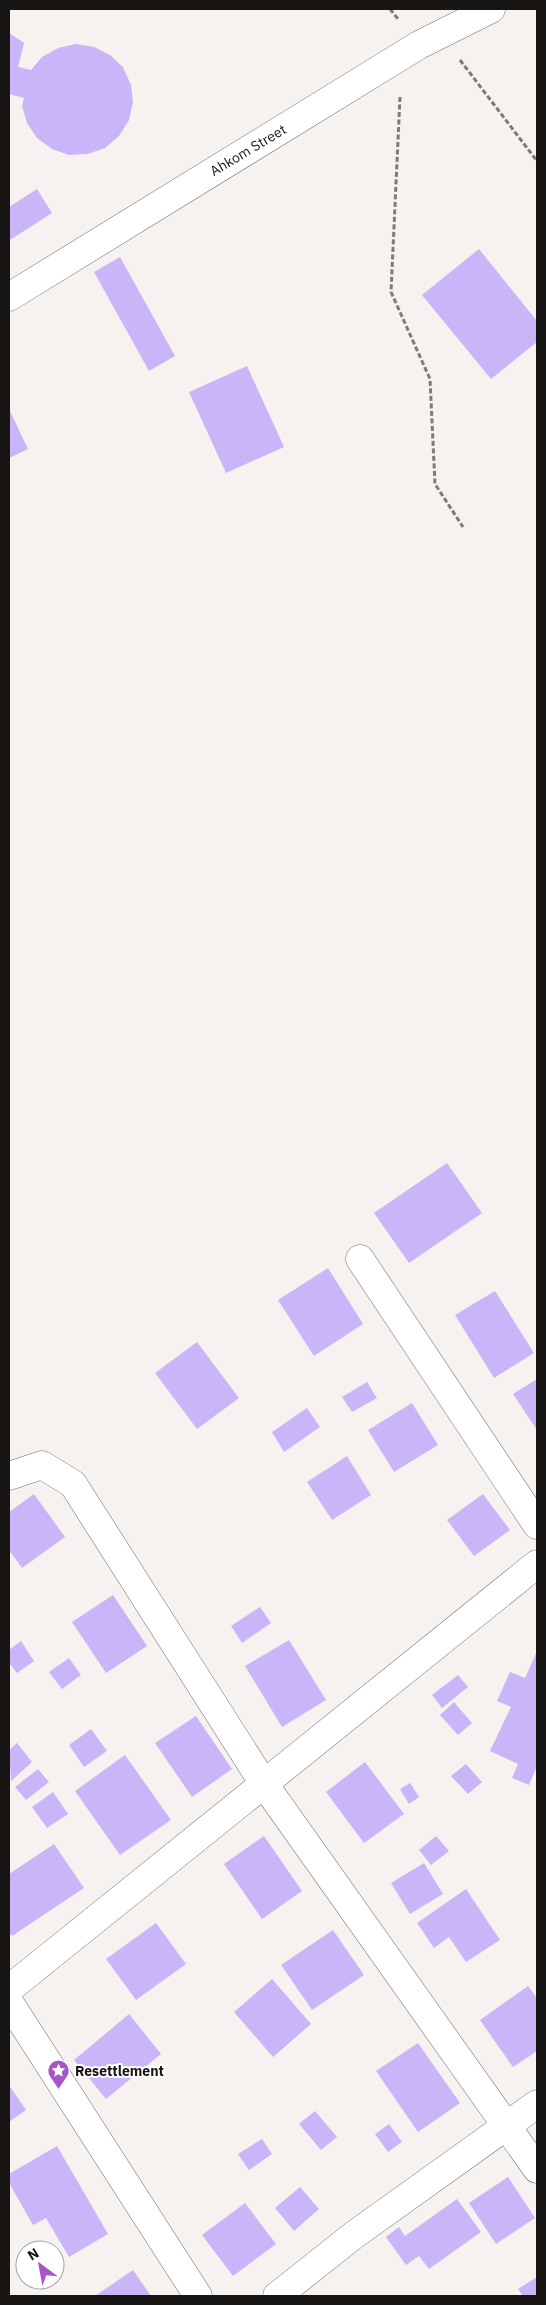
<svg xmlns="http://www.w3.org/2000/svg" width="546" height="2305" viewBox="0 0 546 2305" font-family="'IBM Plex Sans',sans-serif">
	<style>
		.building { fill: #cab5f8 }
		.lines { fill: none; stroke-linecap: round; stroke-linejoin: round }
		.street-casing { stroke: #716d6c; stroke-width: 29 }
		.path { stroke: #7d7a79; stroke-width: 3; stroke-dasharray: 5 2.5; stroke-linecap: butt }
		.street { stroke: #fff; stroke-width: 28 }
		.labels { text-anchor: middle; stroke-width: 4; stroke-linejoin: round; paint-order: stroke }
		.street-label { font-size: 14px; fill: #161514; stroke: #fff }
		.poi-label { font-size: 14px; font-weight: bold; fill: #161514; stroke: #fff; text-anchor: start }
	</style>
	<rect width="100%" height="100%" fill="#f6f2f0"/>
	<path class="building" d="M9 33 24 43 18 67 31 70 42 57 58 48 76 44 94 47 110 55 123 67 131 85 133 102 129 120 119 136 105 148 88 154 69 155 52 149 37 138 27 123 22 106 24 98 9 94Z
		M37 189 52 213 10 240 9 207Z
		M479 249 537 321V342L491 379 422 295Z
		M120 257 175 356 149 371 94 272Z
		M247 366 284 447 226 473 189 392Z
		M9 409 28 449 9 458Z
		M447 1163 482 1213 409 1263 374 1213Z
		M328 1268 363 1324 314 1356 278 1300Z
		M495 1291 534 1353 494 1378 455 1315Z
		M197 1342 239 1398 197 1429 155 1373Z
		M537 1379V1430L513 1394Z
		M367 1382 377 1398 352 1412 342 1397Z
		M412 1403 438 1445 394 1472 368 1430Z
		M307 1408 320 1427 284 1452 272 1432Z
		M347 1456 371 1495 332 1520 307 1482Z
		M34 1494 65 1537 22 1568 9 1550V1512Z
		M483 1494 510 1530 474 1556 447 1520Z
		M113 1595 147 1646 106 1673 72 1622Z
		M260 1607 271 1623 242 1643 231 1626Z
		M289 1640 326 1700 282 1727 245 1666Z
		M21 1641 34 1661 17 1673 9 1663V1650Z
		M537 1651V1766L529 1785 512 1778 518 1764 490 1751 511 1707 497 1701 510 1672 525 1678Z
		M69 1658 81 1675 62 1689 49 1672Z
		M458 1675 468 1687 442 1708 432 1695Z
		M454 1702 472 1723 458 1735 440 1715Z
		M196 1716 232 1769 192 1797 155 1743Z
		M91 1729 107 1751 84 1767 69 1745Z
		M17 1743 32 1762 11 1781 9 1750Z
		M125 1755 171 1820 120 1855 75 1791Z
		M365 1762 404 1814 364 1843 326 1792Z
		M466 1764 482 1782 468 1794 451 1776Z
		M38 1769 49 1782 26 1800 15 1787Z
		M410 1783 419 1797 409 1804 400 1789Z
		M53 1792 68 1814 47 1828 32 1807Z
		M264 1836 302 1891 262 1919 224 1864Z
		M436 1836 449 1851 431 1865 419 1850Z
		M54 1844 84 1888 12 1936 9 1932V1874Z
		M424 1863 443 1894 410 1914 391 1883Z
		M466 1889 500 1940 466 1962 449 1937 434 1948 417 1923Z
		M156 1923 186 1964 136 2000 106 1959Z
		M333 1930 364 1975 312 2010 281 1965Z
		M272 1979 311 2024 273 2057 234 2012Z
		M528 1986 537 1998V2051L513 2067 480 2020Z
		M129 2014 161 2054 106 2099 74 2060Z
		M418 2043 460 2103 418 2132 376 2071Z
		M9 2085 26 2110 9 2122Z
		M315 2111 337 2137 321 2150 299 2124Z
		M389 2124 402 2142 388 2152 375 2134Z
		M262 2139 272 2154 249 2170 238 2154Z
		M57 2146 108 2234 69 2257 46 2218 33 2225 9 2183V2174Z
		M508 2177 535 2218 496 2244 469 2203Z
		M300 2187 319 2209 294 2231 275 2208Z
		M457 2199 481 2232 429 2269 419 2256 406 2265 386 2237 399 2227 405 2236Z
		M245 2203 276 2244 233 2276 202 2235Z
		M133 2270 151 2296H95Z
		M537 2277V2296H523L518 2289Z"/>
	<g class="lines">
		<defs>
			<path id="street" d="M9 297 419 45 491 9
				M360 1259 537 1525
				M9 1476 42 1465 73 1484 264 1784 537 2169
				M9 1989 537 1564
				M9 2002 198 2296
				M277 2296 354 2235 537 2104"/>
		</defs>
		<use href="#street" class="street-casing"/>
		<path class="path" d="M390 9 398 19
			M460 60 537 161
			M400 97 391 292 430 379 435 484 463 527"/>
		<use href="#street" class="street"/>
	</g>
	<defs>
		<symbol id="sight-pin" viewBox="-11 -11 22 30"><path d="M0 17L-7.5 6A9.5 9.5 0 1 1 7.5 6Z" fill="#a556c8" stroke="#fff"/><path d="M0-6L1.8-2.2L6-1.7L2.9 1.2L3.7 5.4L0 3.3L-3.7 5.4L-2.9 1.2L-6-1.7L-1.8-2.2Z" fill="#fff"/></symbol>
	</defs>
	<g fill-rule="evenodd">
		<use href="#sight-pin" x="46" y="2058" width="25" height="34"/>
	</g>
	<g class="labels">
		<g class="street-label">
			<text transform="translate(248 150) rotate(-31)" y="5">Ahkom Street</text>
		</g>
		<g class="poi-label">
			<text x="75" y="2076">Resettlement</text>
		</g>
	</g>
	<rect width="546" height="2305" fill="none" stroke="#161514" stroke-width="20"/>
	<g transform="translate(40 2265) rotate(328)"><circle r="24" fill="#ffffff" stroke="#a2a1a1"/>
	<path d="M0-4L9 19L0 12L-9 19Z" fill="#a556c8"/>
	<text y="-8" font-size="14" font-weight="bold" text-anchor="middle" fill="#161514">N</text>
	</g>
</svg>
